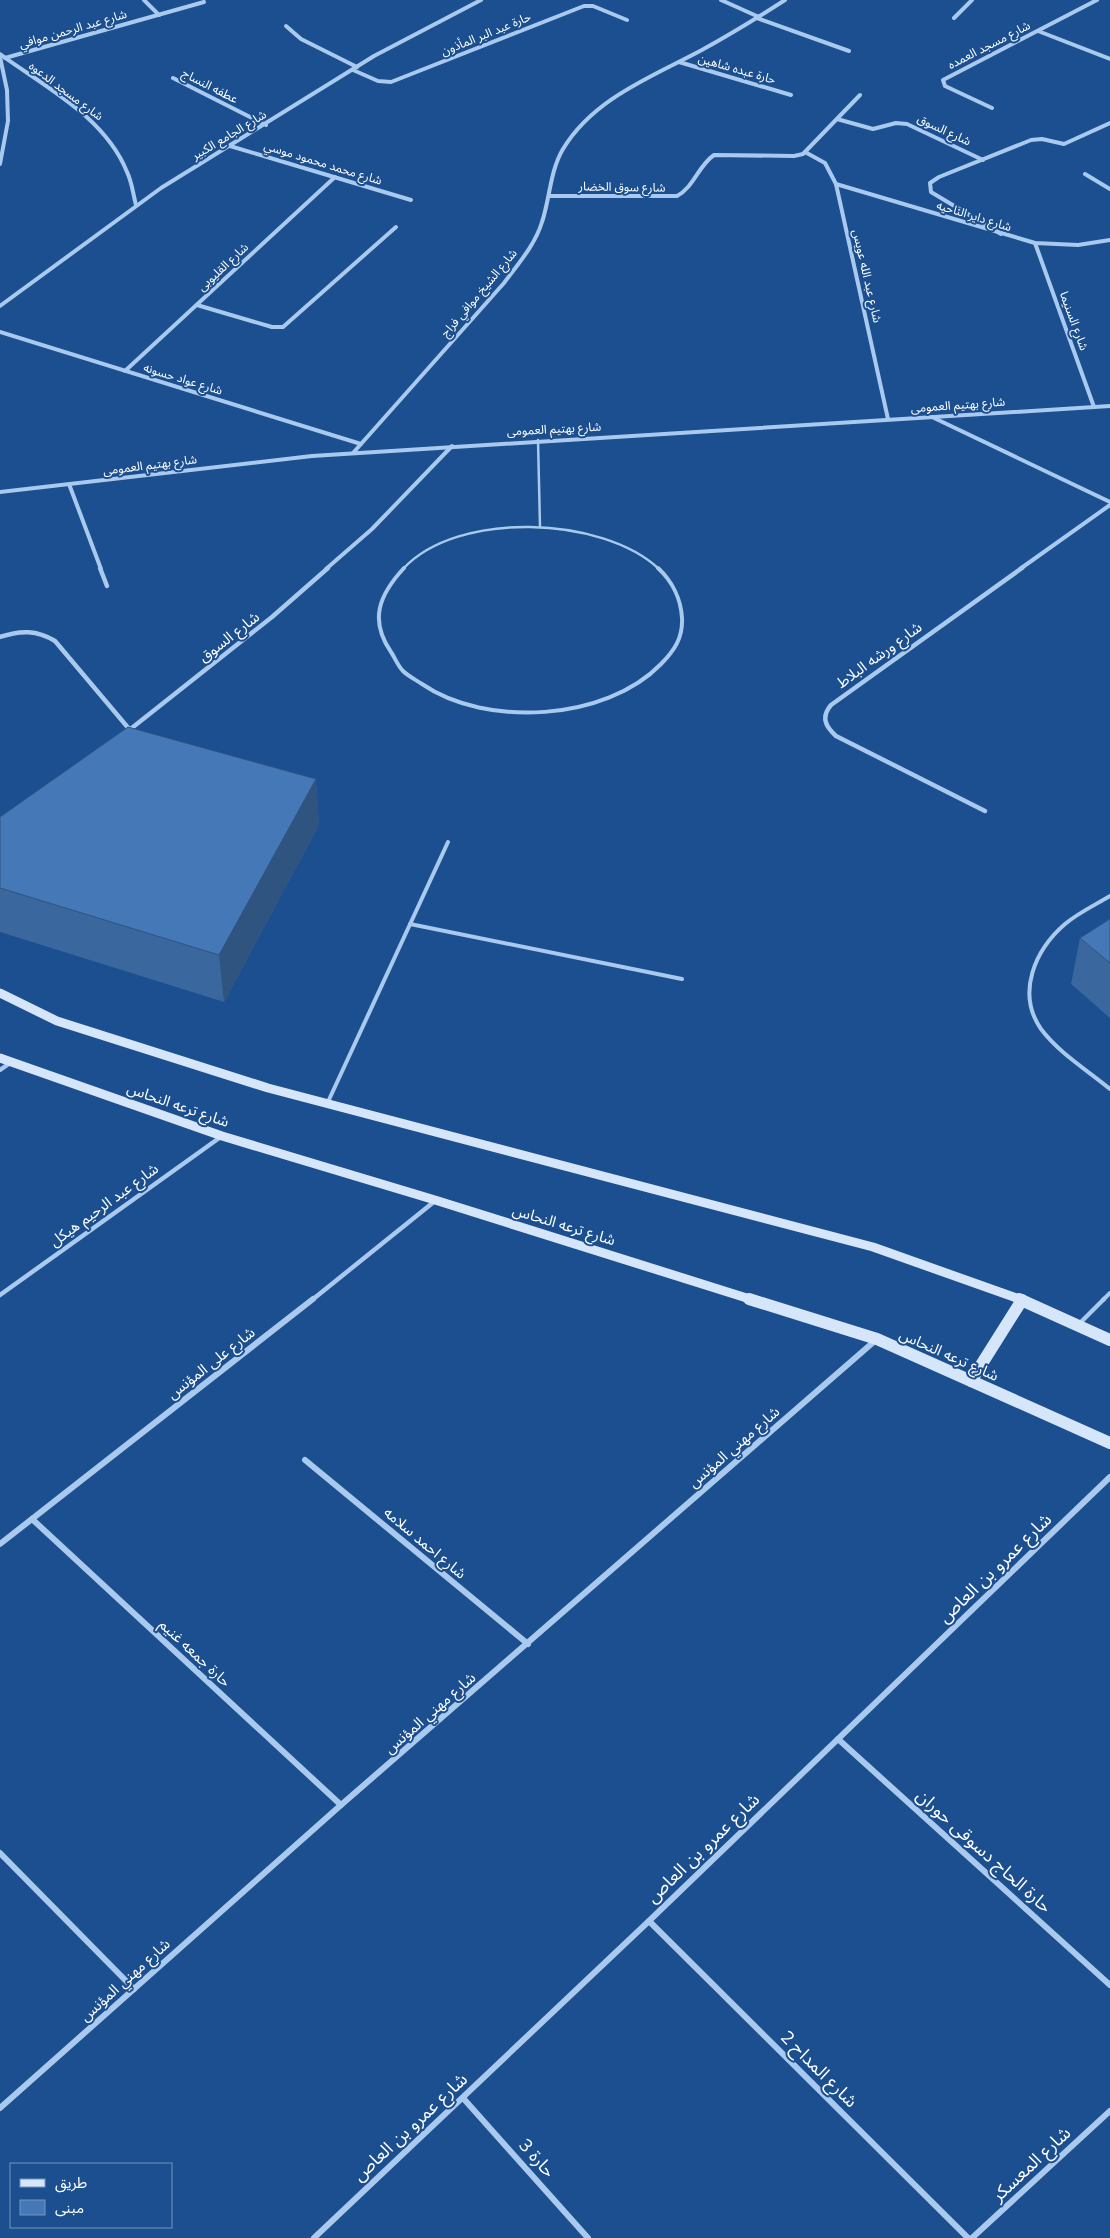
<svg xmlns="http://www.w3.org/2000/svg" width="1110" height="2238" font-family="Mulish,'Noto Sans Arabic',sans-serif">
  <rect width="100%" height="100%" fill="#1b4f8f"/>
  <g fill="none" stroke-linecap="round" stroke-linejoin="round">
    <g stroke="#a9c9ee" stroke-width="2.5">
      <path d="M538,440l2,86"/>
      <path d="M403,569c54,-59 200,-53 256,0"/>
    </g>
    <g stroke="#a9c9ee" stroke-width="4">
      <path d="M404,568c-25,27 -35,52 -13,84 4,6 7,14 12,19 5,5 13,9 19,13 64,44 184,37 239,-20 13,-13 22,-26 21,-46 -1,-19 -10,-37 -24,-50"/>
      <path d="M1110,896c-15,9 -32,17 -45,28 -30,26 -49,69 -24,105 18,24 46,41 69,60"/>
      <path d="M410,924l272,55"/>
      <path d="M327,1104l121,-262"/>
      <path d="M1103,1300l7,-7"/>
    </g>
    <path stroke="#a9c9ee" stroke-width="4.5" d="M1079,1324l25,-25"/>
    <g stroke="#a9c9ee" stroke-width="4">
      <path d="M144,0l15,15"/>
      <path d="M721,0l38,17"/>
      <path d="M757,18l92,33"/>
      <path d="M954,18l18,-18"/>
      <path d="M286,26l15,13 56,28"/>
      <path d="M1038,31l72,28"/>
      <path d="M0,54c45,33 105,63 127,118 5,10 6,22 9,33"/>
      <path d="M0,57l7,33 1,31 -8,43"/>
      <path d="M5,58l199,-56"/>
      <path d="M679,62l112,33"/>
      <path d="M353,70l25,11 13,1 193,-76h9l34,14"/>
      <path d="M173,78l93,47"/>
      <path d="M992,108l-47,-22 -2,-6 154,-80"/>
      <path d="M837,119l36,10 23,-6 11,1 76,36"/>
      <path d="M230,146l181,54"/>
      <path d="M805,152l20,11 11,21 52,235"/>
      <path d="M1085,174l25,15"/>
      <path d="M836,184l199,59 43,2 32,-5"/>
      <path d="M549,196h128c17,-9 21,-30 37,-41l80,1 9,-2 57,-59"/>
      <path d="M1001,234l-70,-42 -1,-9 9,-6 92,-37 11,-1 22,5 46,-21"/>
      <path d="M1035,243l59,164"/>
      <path d="M197,305l75,22h11l113,-100"/>
      <path d="M0,306l161,-118 213,-132 107,-56"/>
      <path d="M0,332l361,112"/>
      <path d="M125,371l210,-194"/>
      <path d="M932,417l178,85"/>
      <path d="M353,453l151,-170c14,-19 31,-38 38,-61 8,-24 8,-51 21,-73 30,-50 88,-72 137,-98 29,-16 57,-33 85,-51"/>
      <path d="M69,484l32,85"/>
      <path d="M0,492l312,-36 798,-50"/>
      <path d="M326,569l46,-40 80,-83"/>
      <path d="M1020,569l90,-64"/>
    </g>
    <g stroke="#a9c9ee" stroke-width="4.5">
      <path d="M100,568l7,18"/>
      <path d="M0,637c20,-7 37,-7 55,4l75,89"/>
      <path d="M128,731l144,-114 56,-49"/>
      <path d="M985,811l-149,-75c-11,-10 -15,-19 -5,-31l191,-137"/>
      <path d="M0,1070l10,-7"/>
      <path d="M0,1295l222,-159"/>
      <path d="M312,1300l123,-99"/>
    </g>
    <g stroke="#a9c9ee" stroke-width="6">
      <path d="M305,1460l223,184"/>
      <path d="M32,1519l309,286"/>
      <path d="M0,1544l313,-245"/>
      <path d="M838,1739l272,246"/>
      <path d="M0,1853l134,136"/>
      <path d="M649,1921l319,317"/>
      <path d="M463,2098l125,140"/>
      <path d="M0,2108l341,-303 536,-466"/>
      <path d="M314,2238l335,-317 461,-444"/>
      <path d="M972,2238l138,-127"/>
    </g>
    <g stroke="#d6e6fa" stroke-width="9">
      <path d="M0,993l57,28 211,67 605,159 149,53"/>
      <path d="M0,1058l222,78 213,64 318,100"/>
    </g>
    <g stroke="#d6e6fa" stroke-width="12">
      <path d="M749,1299l128,40 233,104"/>
      <path d="M1019,1299l91,41"/>
      <path d="M971,1381l51,-81"/>
    </g>
  </g>
  <g fill="#3a679d">
    <path d="M316,779l3,46 -95,177 -224,-70v-115z"/>
    <path d="M1110,919v99l-39,-34 9,-46z"/>
  </g>
  <path fill="#305480" d="M316,779l3,46 -95,177 -5,-47z"/>
  <g fill="#4478b7" stroke="#305480">
    <path d="M128,727l188,52 -97,176 -219,-67v-71z"/>
    <path d="M1110,919v44l-30,-25z"/>
  </g>
  <g text-anchor="middle" stroke-width="4" stroke-linejoin="round" paint-order="stroke">
    <g font-size="12" fill="#fff" stroke="#1b4f8f">
      <text transform="translate(73 29) rotate(-16)" y="4">شارع عبد الرحمن موافي</text>
      <text transform="translate(486 34) rotate(-22)" y="4">حارة عبد البر المأذون</text>
      <text transform="translate(989 45) rotate(-27)" y="4">شارع مسجد العمده</text>
      <text transform="translate(737 69) rotate(16)" y="4">حارة عبده شاهين</text>
      <text transform="translate(210 86) rotate(27)" y="4">عطفه النساج</text>
      <text transform="translate(66 91) rotate(37)" y="4">شارع مسجد الدعوه</text>
      <text transform="translate(944 130) rotate(25)" y="4">شارع السوق</text>
      <text transform="translate(229 135) rotate(-31)" y="4">شارع الجامع الكبير</text>
      <text transform="translate(323 163) rotate(17)" y="4">شارع محمد محمود موسي</text>
      <text transform="translate(622 187) rotate(1)" y="4">شارع سوق الخضار</text>
      <text transform="translate(974 216) rotate(17)" y="4">شارع داير الناحيه</text>
      <text transform="translate(223 267) rotate(-43)" y="4">شارع القليوبى</text>
      <text transform="translate(867 276) rotate(77)" y="4">شارع عبد الله عويس</text>
      <text transform="translate(479 293) rotate(-50)" y="4">شارع الشيخ موافي فراج</text>
      <text transform="translate(1074 321) rotate(70)" y="4">شارع السنيما</text>
      <text transform="translate(183 379) rotate(17)" y="4">شارع عواد حسونه</text>
      <text transform="translate(958 405) rotate(-4)" y="4">شارع بهتيم العمومى</text>
      <text transform="translate(554 429) rotate(-3)" y="4">شارع بهتيم العمومى</text>
      <text transform="translate(150 465) rotate(-7)" y="4">شارع بهتيم العمومى</text>
    </g>
    <g font-size="15" fill="#fff" stroke="#1b4f8f">
      <text transform="translate(229 637) rotate(-38)" y="5">شارع السوق</text>
      <text transform="translate(879 655) rotate(-36)" y="5">شارع ورشه البلاط</text>
      <text transform="translate(178 1105) rotate(19)" y="5">شارع ترعه النحاس</text>
      <text transform="translate(104 1205) rotate(-36)" y="5">شارع عبد الرحيم هيكل</text>
      <text transform="translate(564 1225) rotate(17)" y="5">شارع ترعه النحاس</text>
      <text transform="translate(949 1355) rotate(24)" y="5">شارع ترعه النحاس</text>
      <text transform="translate(211 1363) rotate(-38)" y="5">شارع على المؤنس</text>
      <text transform="translate(734 1447) rotate(-41)" y="5">شارع مهني المؤنس</text>
      <text transform="translate(425 1543) rotate(40)" y="5">شارع احمد سلامه</text>
      <text transform="translate(195 1653) rotate(43)" y="5">حارة جمعه غنيم</text>
      <text transform="translate(430 1713) rotate(-41)" y="5">شارع مهني المؤنس</text>
      <text transform="translate(125 1980) rotate(-42)" y="5">شارع مهني المؤنس</text>
    </g>
    <g font-size="18" fill="#fff" stroke="#1b4f8f">
      <text transform="translate(995 1568) rotate(-44)" y="6">شارع عمرو بن العاص</text>
      <text transform="translate(703 1848) rotate(-44)" y="6">شارع عمرو بن العاص</text>
      <text transform="translate(984 1851) rotate(42)" y="6">حارة الحاج دسوقى حوران</text>
      <text transform="translate(819 2069) rotate(45)" y="6">شارع المداح 2</text>
      <text transform="translate(410 2127) rotate(-43)" y="6">شارع عمرو بن العاص</text>
      <text transform="translate(537 2158) rotate(48)" y="6">حارة 3</text>
      <text transform="translate(1031 2164) rotate(-43)" y="6">شارع المعسكر</text>
    </g>
  </g>
  <rect x="10" y="2163" width="162" height="65" fill="#1b4f8f" stroke="#7695bc"/>
  <rect x="20" y="2179" width="25" height="8" fill="#d6e6fa" stroke="#7695bc"/>
  <text x="55" y="2188" font-size="15" fill="#ffffff">طريق</text>
  <rect x="20" y="2200" width="25" height="15" fill="#4478b7" stroke="#7695bc"/>
  <text x="55" y="2213" font-size="15" fill="#ffffff">مبنى</text>
</svg>
